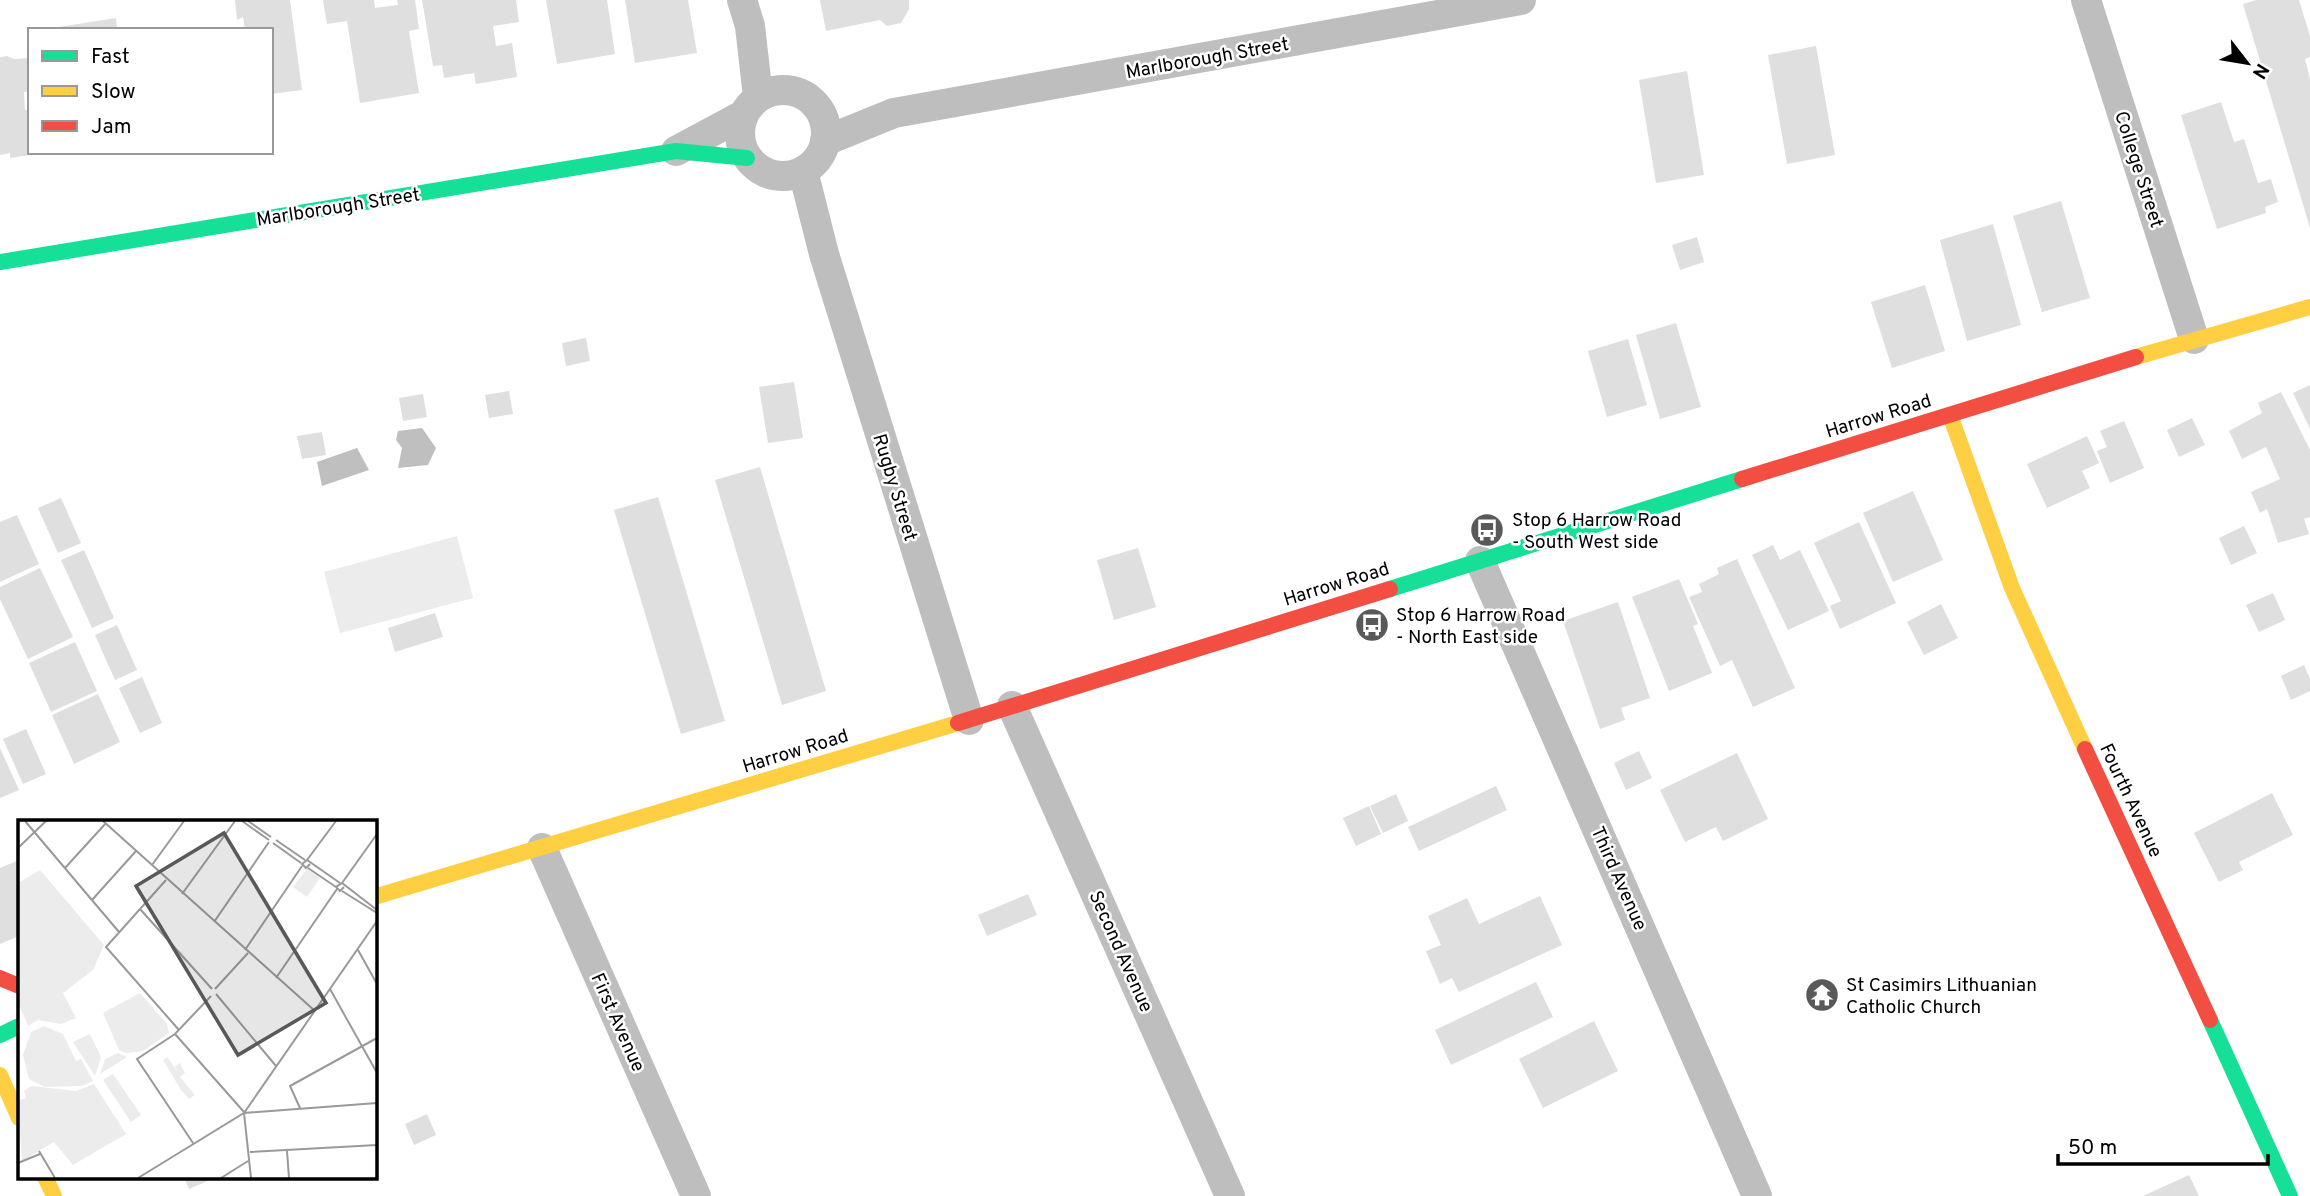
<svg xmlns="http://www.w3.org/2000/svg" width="2310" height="1196" font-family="Overpass,sans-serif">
  <rect width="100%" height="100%" fill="#fff"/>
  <path fill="#ececec" d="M457,536l16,62 -133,35 -16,-61z"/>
  <g fill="#bfbfbf">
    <path d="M422,428l14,20 -8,17 -30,3 4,-20 -6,-8 2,-9z"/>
    <path d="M357,448l12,22 -47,16 -5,-24z"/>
  </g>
  <g fill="#dfdfdf">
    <path d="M235,0h55l12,90 -31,4v-64h-26l-2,-13 -6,3z"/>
    <path d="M323,0h51l1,8 23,-3 -1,-5h18l4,29 -10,2 10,62 -59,10 -13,-82 -20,3z"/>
    <path d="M422,0h94l3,22 -26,4 3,20 16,-3 5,34 -41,7 -2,-11 -30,5 -2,-13 -9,1z"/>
    <path d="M546,0h61l8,54 -58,10z"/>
    <path d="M625,0h63l9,53 -62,10z"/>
    <path d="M820,0h89v9l-8,14 -14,3 -7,-6 -54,11z"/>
    <path d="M2256,0h43l11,36v21l-5,2 5,20v149l-67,-224z"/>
    <path d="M116,18l1,12h-65v-2z"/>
    <path d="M1816,46l19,109 -48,9 -19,-109z"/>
    <path d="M7,56l7,3 16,-1v33l-6,1 1,18h5v42l6,2 -26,4v-5l-10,2v-98z"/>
    <path d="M1687,71l17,104 -48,8 -17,-103z"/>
    <path d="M2221,102l13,40 10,-3 14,44 13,-4 7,23 -13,5 1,6 -49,16 -36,-114z"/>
    <path d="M2061,201l29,97 -48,14 -29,-96z"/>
    <path d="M1993,224l28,101 -54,16 -27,-101z"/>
    <path d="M1697,237l7,25 -24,8 -8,-25z"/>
    <path d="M1925,285l20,66 -53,17 -21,-66z"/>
    <path d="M1676,323l25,84 -41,12 -24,-84z"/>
    <path d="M586,338l4,23 -24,5 -4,-23z"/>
    <path d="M1628,339l19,66 -40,12 -19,-66z"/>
    <path d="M794,382l9,56 -35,5 -9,-56z"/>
    <path d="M2310,385v44l-17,-36z"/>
    <path d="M509,391l4,23 -24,4 -4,-23z"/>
    <path d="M2281,392l29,58v67l-6,2 5,15 -31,9 -11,-34 -7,4 -9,-21 29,-13 -14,-32 -24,12 -13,-28 33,-18 -4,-10z"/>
    <path d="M423,394l4,23 -24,4 -4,-23z"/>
    <path d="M2192,418l13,27 -26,12 -12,-27z"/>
    <path d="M2124,421l20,47 -34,15 -13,-32 10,-4 -7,-16z"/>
    <path d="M322,432l4,23 -24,4 -5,-23z"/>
    <path d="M2087,436l12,27 -17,8 8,17 -43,20 -20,-44z"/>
    <path d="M760,467l66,224 -44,14 -67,-225z"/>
    <path d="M1913,491l30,69 -50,22 -30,-69z"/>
    <path d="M658,497l67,224 -44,13 -67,-224z"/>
    <path d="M61,498l20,45 -23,10 -20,-45z"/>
    <path d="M17,515l22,49 -39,18v-60z"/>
    <path d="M1859,522l37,81 -56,26 -10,-23 11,-5 -27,-58z"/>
    <path d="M2244,526l13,27 -26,12 -12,-27z"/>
    <path d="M1773,545l7,15 20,-10 29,61 -41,19 -36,-75z"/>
    <path d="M1138,548l18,59 -42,13 -17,-60z"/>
    <path d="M84,550l30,68 -22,10 -31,-68z"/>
    <path d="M1737,559l58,129 -42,19 -21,-47 -12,6 -31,-69 13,-5 -3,-8 20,-10 -2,-6z"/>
    <path d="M40,568l33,69 -45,22 -28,-60v-12z"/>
    <path d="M1679,579l19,45 -5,2 19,47 -43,18 -37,-94z"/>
    <path d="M2273,593l12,27 -26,12 -13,-27z"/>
    <path d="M1618,602l32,96 -29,10 4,12 -25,9 -37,-108z"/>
    <path d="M1941,604l17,34 -34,17 -17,-33z"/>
    <path d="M435,613l8,24 -48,15 -7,-24z"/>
    <path d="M117,625l20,45 -22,10 -20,-45z"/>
    <path d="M75,642l22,49 -46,21 -22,-49z"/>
    <path d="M2304,665l6,14v12l-19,9 -10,-24z"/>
    <path d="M142,677l20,46 -22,10 -21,-45z"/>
    <path d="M98,694l22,48 -46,22 -22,-49z"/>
    <path d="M26,729l20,45 -23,10 -20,-45z"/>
    <path d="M0,748l19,42 -19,8z"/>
    <path d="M1639,751l13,27 -26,12 -12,-27z"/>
    <path d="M1737,753l31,66 -45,22 -7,-14 -31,15 -25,-52z"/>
    <path d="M1496,786l11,24 -88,41 -11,-24z"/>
    <path d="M2272,793l21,42 -54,27 4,8 -24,12 -25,-49z"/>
    <path d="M1396,794l12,27 -25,12 -13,-27z"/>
    <path d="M1369,806l12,28 -25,12 -13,-28z"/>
    <path d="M19,860v76l-19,8v-76z"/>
    <path d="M1028,894l9,21 -50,21 -9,-21z"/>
    <path d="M1540,896l22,49 -103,47 -7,-14 -12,6 -14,-33 15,-6 -13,-29 39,-18 12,26z"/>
    <path d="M1536,982l17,35 -102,48 -16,-35z"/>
    <path d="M1594,1021l24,50 -75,37 -24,-49z"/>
    <path d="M427,1114l9,21 -22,10 -9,-21z"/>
    <path d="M2189,1175l10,21h-56z"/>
    <path d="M184,1177h33l-28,12z"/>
  </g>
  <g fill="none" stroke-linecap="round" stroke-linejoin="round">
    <g stroke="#bebebe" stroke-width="30">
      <path d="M742,0l8,26 8,71"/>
      <path d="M2086,0l108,339"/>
      <circle cx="783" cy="133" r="43"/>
      <path d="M825,141l69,-28 627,-113"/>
      <path d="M676,151l67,-36"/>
      <path d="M803,171l21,83 145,466"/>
      <path d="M1480,561l277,635"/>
      <path d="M1012,706l218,490"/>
      <path d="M542,848l154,348"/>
    </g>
    <g stroke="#16e098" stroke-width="16">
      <path d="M0,262l676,-111 71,7"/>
      <path d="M1390,589l352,-110"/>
      <path d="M2210,1020l80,176"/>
      <path d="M0,1035l19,-9"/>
    </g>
    <g stroke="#ffcf43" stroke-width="16">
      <path d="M2136,357l174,-50"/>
      <path d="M1950,415l62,173 73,161"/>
      <path d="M374,897l584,-174"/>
      <path d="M0,1075l19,43"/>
      <path d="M45,1177l9,19"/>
    </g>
    <g stroke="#f24e42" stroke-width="16">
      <path d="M1742,479l394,-122"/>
      <path d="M958,723l432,-134"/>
      <path d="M2085,749l125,271"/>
      <path d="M0,978l19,8"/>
    </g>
  </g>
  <defs>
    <g id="bus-disc" transform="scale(1.75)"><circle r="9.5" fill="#595959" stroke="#fff"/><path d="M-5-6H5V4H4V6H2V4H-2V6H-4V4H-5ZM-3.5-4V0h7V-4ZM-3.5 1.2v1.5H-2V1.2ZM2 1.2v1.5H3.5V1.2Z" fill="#fff"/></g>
    <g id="temple-disc" transform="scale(1.75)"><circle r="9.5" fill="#595959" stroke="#fff"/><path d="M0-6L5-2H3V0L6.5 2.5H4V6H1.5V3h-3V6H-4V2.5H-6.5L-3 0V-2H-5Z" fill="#fff"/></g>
  </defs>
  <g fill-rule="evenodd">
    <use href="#bus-disc" x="1487" y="530"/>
    <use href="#bus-disc" x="1372" y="625"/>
    <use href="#temple-disc" x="1822" y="995"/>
  </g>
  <g text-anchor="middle" stroke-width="5" stroke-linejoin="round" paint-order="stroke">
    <g font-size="19" fill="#000" stroke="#fff">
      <text transform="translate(1207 57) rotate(-10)" y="7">Marlborough Street</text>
      <text transform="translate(2140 169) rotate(72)" y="7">College Street</text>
      <text transform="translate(338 206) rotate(-9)" y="7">Marlborough Street</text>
      <text transform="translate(1878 415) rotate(-17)" y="7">Harrow Road</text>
      <text transform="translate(896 487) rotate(73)" y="7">Rugby Street</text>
      <text transform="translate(1336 583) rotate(-17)" y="7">Harrow Road</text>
      <text transform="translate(795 750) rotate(-17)" y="7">Harrow Road</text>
      <text transform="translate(2132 800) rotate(65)" y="7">Fourth Avenue</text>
      <text transform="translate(1620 878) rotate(66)" y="7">Third Avenue</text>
      <text transform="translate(1122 951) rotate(66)" y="7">Second Avenue</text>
      <text transform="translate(619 1022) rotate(66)" y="7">First Avenue</text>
    </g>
    <g font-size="19" fill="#000" stroke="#fff" text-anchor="start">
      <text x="1512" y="526">Stop 6 Harrow Road<tspan x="1512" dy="22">- South West side</tspan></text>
      <text x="1396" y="621">Stop 6 Harrow Road<tspan x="1396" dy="22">- North East side</tspan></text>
      <text x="1846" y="991">St Casimirs Lithuanian<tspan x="1846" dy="22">Catholic Church</tspan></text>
    </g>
  </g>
  <g transform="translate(18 820)">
    <rect width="359" height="359" fill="#fff"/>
    <path d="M289,49l13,9 -13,19 -14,-10zM22,50l64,75 -11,25 -30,23 13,25 -15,6 -23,-4 -10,6 -10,-24v-119zM122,173l27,31 2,9 -26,18 -17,2 -7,-3 -16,-37zM26,206l19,8 13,27 5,-2 12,22 -11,5 -37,1 -16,-8 -6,-24 8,-23zM72,214l11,23 -6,19 -22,-34zM100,233l9,4 -27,17 5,-15zM149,237l11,15 -3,-6 5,-3 5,10 -5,4 15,18 -6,4 -8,-9 -18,-30zM95,254l28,41 -10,7 -28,-42zM76,264l32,50 -53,31 -19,-23 -32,19 -4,-60 8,-3 -2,-7 8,-5 44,5z" fill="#ececec"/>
    <path fill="none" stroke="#999" stroke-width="2" d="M7,1l94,111M85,1l212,190M224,1l27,19M230,1l23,16M258,20l29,20M255,23l28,20M0,28l28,-27M289,40l29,-39M292,44l-4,4 -4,-4 5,-4 33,23M134,45l32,-44M47,48l41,-45M290,48l28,19M148,60l-60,67 73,83M324,63l35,-49M326,67l-4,4 -4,-4 6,-4 35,27M324,71l35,22M164,74l53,-73M74,80l44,-49M122,89l72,80M196,102l55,-80M227,130l57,-84M340,130l19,34M258,158l61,-89M197,169l33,-36M312,169l47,84M198,174l60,72M157,214l69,78M282,288l-10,-22 87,-48M226,293l133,-192M226,293l7,65M175,323l-56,-84 38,-25 36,-38M21,331l16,27M269,331l2,27M232,332l127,-7M0,343l22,-9M120,358l106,-65 133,-10M203,358l27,-17"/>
    <path fill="#595959" fill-opacity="0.15" stroke="#595959" stroke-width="3.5" d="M206,13l102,170 -88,52 -102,-169z"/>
    <rect width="359" height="359" fill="none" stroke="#000" stroke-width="3.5"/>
  </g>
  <rect x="28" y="28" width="245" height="126" fill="#ffffff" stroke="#999999" stroke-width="2"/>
  <rect x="42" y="51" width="35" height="10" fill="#16e098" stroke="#999999" stroke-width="2"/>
  <text x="91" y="63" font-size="21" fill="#000000">Fast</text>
  <rect x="42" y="86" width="35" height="10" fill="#ffcf43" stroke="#999999" stroke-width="2"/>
  <text x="91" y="98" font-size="21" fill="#000000">Slow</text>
  <rect x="42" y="121" width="35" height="10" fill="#f24e42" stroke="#999999" stroke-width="2"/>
  <text x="91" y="133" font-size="21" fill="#000000">Jam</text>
  <g transform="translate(2247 63) rotate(121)" stroke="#ffffff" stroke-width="5" paint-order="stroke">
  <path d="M0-5L12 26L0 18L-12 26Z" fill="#000000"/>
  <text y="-10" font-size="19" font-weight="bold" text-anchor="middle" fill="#000000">N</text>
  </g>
  <path d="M2058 1154v10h210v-10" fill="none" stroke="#000000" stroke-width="3.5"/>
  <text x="2068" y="1154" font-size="21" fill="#000000" stroke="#ffffff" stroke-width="5" paint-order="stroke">50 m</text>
</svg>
